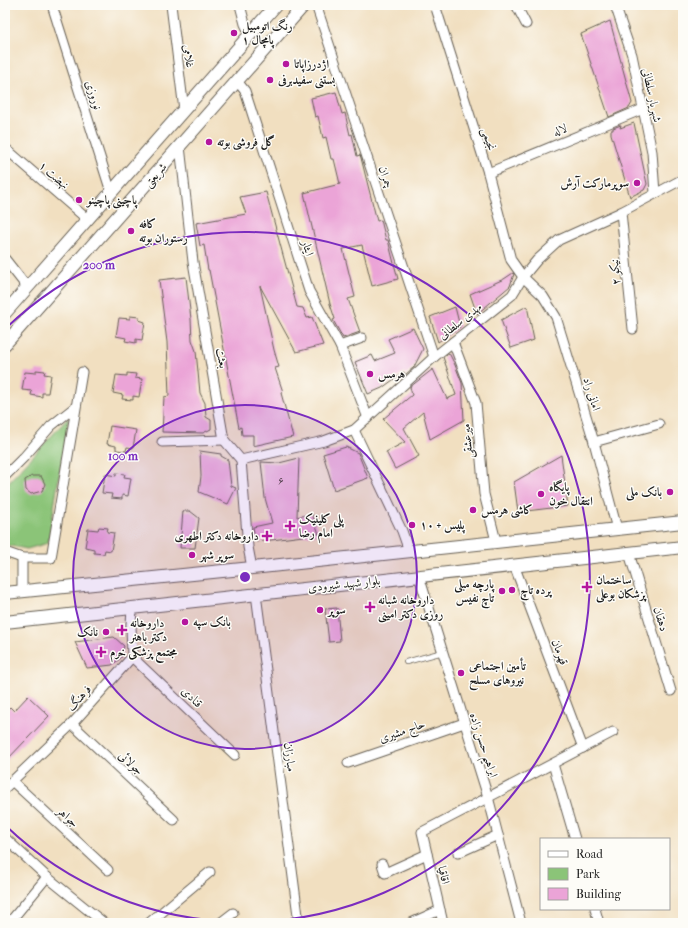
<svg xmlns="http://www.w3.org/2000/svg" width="688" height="928" font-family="'IM FELL French Canon',Amiri,serif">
  <rect width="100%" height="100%" fill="#fdfcf7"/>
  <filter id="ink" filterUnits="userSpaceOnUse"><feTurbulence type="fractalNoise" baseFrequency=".025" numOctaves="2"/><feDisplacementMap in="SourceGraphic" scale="8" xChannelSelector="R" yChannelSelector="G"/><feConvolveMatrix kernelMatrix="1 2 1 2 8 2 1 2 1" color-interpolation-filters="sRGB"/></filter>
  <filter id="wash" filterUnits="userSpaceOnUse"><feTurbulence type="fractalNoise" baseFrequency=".012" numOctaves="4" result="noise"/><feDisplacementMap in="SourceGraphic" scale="16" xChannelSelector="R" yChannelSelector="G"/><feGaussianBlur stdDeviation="0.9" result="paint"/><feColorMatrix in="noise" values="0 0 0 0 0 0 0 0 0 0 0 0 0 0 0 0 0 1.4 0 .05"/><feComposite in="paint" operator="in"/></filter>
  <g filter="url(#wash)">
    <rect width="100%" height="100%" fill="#f1dfc0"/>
    <path fill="#8bc478" stroke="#54704a" d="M69,417l-21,126 -21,6 -21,-4 -1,-59z"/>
    <g id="blocks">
      <g fill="#eba4d7">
        <path d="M610,21l22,82 -3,5 -20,9 -28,-83z"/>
        <path d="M336,92l6,22 3,-1 5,22 2,-1 5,22 3,-1 1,3 16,63 4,-1 5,20h2l10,39 -26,7 -10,-41 -19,4 12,48 -7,2 12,33 -17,6 -10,-18 2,-1 -5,-15 -26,-111 36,-9 -6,-25h-3l-5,-22 -3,1 -5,-22 -3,1 -4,-19z"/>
        <path d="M634,123l13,61 -3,6 -14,7 -19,-63v-4h2v-2l8,-3 -1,3z"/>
        <path d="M266,192l31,115 6,1 4,10 5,-1 11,28 -27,7 -36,-66 14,64 5,17 -4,1 8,24 -2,1 12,44 -40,9v-11h-11l-1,-8 -2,1 -30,-158h-1l-4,-25 -4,1 -4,-23 50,-9 -6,-17z"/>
        <path d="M513,273l1,1 -4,12 -33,28 -7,-20 34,-15z"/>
        <path d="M186,277l5,42 1,21 4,11 4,42 5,10 1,14 5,3v9l-8,4 -41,-1 2,-35 5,-1 -2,-54 -8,-62z"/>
        <path d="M527,306l7,34 -23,8 -10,-28z"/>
        <path d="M455,307l5,20 -22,15 -8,-25z"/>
        <path d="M130,316l9,1v3l6,2 -3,18 -6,-1v4l-11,-2 1,-3 -10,-2 3,-18 11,1z"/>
        <path d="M413,328l10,21 -9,18 -9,8 -1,-3 -22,16 -14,6 -13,-32 17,-7 3,6 20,-8 -7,-14z"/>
        <path d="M449,353l6,12 7,18 2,37 -34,19 -7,-27 -19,16 15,28 -24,13 -9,-17 19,-10 -22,-23 29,-24 -2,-8 23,-18 14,30 9,-4 -13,-38z"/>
        <path d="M36,370l9,1 -1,3 7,1 -3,18h-6v4l-11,-2 1,-4 -10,-1 3,-18 11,1z"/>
        <path d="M127,373l9,1 -1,4 7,1 -3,18 -6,-1v4l-11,-1 1,-4 -10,-2 3,-18 11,1z"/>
        <path d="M110,426l26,4 -3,18 -6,-1 -1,4 -10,-1v-4l-9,-2z"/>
        <path d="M346,447l12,6 10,25 -34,12 -11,-36z"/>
        <path d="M200,451l21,3v2l7,4 3,26 5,2 -8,16 -29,-12 2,-16z"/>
        <path d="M561,455l7,51 -50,6 -4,-30z"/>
        <path d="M299,458l-2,59 15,-3 7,20 -63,8 -3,-15 19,-4 -7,-25 -4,-36 18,1z"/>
        <path d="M116,473l9,1 -1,3 7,1 -3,18 -6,-1v4l-11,-1 1,-4 -10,-1 3,-19 11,2z"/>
        <path d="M32,476h9l4,8 -3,7 -11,3 -5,-4 -1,-10z"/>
        <path d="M183,511h7l9,7 -4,30h-15z"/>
        <path d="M99,527l9,1 -1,4 7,1 -3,18 -6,-1 -1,4 -10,-1v-4l-9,-2 3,-18 10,1z"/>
        <path d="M337,608l3,33 -11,1 -4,-33z"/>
        <path d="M114,637l10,9 -3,12 -9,7 -25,3 -12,-26z"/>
        <path d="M28,696l21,20 -44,46v-50l5,-5 4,4z"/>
      </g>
    </g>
  </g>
  <g filter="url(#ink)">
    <use href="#blocks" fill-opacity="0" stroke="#676055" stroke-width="1"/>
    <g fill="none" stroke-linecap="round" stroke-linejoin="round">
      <g stroke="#676055" stroke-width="6">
        <path id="service" d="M406,662l37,-10"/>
      </g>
      <g stroke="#676055" stroke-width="11">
        <g id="minor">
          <path d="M52,5l59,187"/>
          <path d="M171,5l13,105"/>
          <path d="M240,5l5,19 5,10"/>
          <path d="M316,5l118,352"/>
          <path d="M435,5l53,168 23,87 12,17 20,19 13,21 38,125 23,87"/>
          <path d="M516,5l10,19"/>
          <path d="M615,5l17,50 20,97 3,41"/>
          <path d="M237,81l8,10 64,200 31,55 28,72"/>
          <path d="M180,146l13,116 31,178 17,20 7,87 4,21"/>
          <path d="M5,148l82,71"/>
          <path d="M488,173l155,-64"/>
          <path d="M621,212l12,117"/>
          <path d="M5,259l22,28"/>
          <path d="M453,342l23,61 8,91 12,47"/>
          <path d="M340,346l22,-8"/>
          <path d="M354,430l48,101 7,20"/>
          <path d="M162,442l62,-2"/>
          <path d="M594,442l65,-18"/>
          <path d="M241,460l83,-19 30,-11 80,-73 78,-62 11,-18 14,-17 22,-20 62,-28 62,-33"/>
          <path d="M5,476l19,-19 27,-31 24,-19"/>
          <path d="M5,552l17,6h29l31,-186"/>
          <path d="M629,553l42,138"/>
          <path d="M514,565l69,183"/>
          <path d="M419,576l69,221 33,126"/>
          <path d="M22,591v-33"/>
          <path d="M256,594l43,329"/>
          <path d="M132,657l103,98"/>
          <path d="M72,724l102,96"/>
          <path d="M348,763l116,-40"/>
          <path d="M553,764l22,75"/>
          <path d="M12,781l96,89"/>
          <path d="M5,788l67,-64 60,-67 -1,-32 1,-17"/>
          <path d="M5,838l42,39 57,46"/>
          <path d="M458,853l40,-18"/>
          <path d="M382,864l3,9 42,-19"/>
          <path d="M595,909l4,14"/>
          <path d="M9,923l38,-46"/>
          <path d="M149,923l61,-51"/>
          <path d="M220,923l13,-10"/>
          <path d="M411,923l29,-13"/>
          <path d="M443,923l-21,-91 191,-100"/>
        </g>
      </g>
      <g stroke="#676055" stroke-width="14">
        <g id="secondary">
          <path d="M5,313l271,-308"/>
          <path d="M5,344l299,-339"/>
          <path d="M5,593l247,-25 431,-46"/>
          <path d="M5,622l678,-75"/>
        </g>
      </g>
      <use href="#service" stroke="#fff" stroke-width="4.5"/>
      <use href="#minor" stroke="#fff" stroke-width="9"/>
      <use href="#secondary" stroke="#fff" stroke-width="12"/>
    </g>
  </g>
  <circle cx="245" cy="577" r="172" fill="#7b2cbf" fill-opacity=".12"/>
  <g fill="none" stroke="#7b2cbf" stroke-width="2">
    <circle cx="245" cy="577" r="172"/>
    <path d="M5 329A345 345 0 1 1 5 825"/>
  </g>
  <g fill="#b5179e" stroke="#fdfcf7" stroke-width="1.5">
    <circle cx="234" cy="33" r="4"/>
    <circle cx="286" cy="64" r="4"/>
    <circle cx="270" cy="80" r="4"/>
    <circle cx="209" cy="142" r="4"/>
    <circle cx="637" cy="183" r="4"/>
    <circle cx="79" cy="200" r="4"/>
    <circle cx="131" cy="231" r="4"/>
    <circle cx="370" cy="374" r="4"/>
    <circle cx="670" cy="492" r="4"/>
    <circle cx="541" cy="494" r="4"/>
    <circle cx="473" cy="510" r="4"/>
    <circle cx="412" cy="525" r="4"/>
    <path d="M288 520h4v4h4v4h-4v4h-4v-4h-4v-4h4z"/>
    <path d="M265 530h4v4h4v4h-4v4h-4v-4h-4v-4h4z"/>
    <circle cx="192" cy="555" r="4"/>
    <path d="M585 581h4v4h4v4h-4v4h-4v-4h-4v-4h4z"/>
    <circle cx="512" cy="590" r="4"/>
    <circle cx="502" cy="591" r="4"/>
    <path d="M368 601h4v4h4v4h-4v4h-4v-4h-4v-4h4z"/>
    <circle cx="320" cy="610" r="4"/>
    <circle cx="185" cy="622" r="4"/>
    <path d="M120 624h4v4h4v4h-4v4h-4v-4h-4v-4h4z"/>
    <circle cx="106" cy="632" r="4"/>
    <path d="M99 646h4v4h4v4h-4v4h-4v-4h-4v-4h4z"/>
    <circle cx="461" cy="673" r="4"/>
  </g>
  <g text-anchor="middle" stroke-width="3" stroke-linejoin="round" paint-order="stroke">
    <g font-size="10" fill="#503e4b">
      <text x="281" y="484">۶</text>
    </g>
    <g font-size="12" font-weight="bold" fill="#1c1c1c" stroke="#fdfcf7" text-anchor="start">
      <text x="242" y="30">رنگ اتومبیل<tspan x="242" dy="14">پامچال ۱</tspan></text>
      <text x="294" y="68">اژدرزاپاتا</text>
      <text x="278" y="84">بستنی سفیدبرفی</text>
      <text x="217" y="146">گل فروشی بوته</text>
      <text x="629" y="187" text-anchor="end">سوپرمارکت آرش</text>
      <text x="87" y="204">پاچینی پاچینو</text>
      <text x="139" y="228">کافه<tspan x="139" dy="14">رستوران بوته</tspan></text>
      <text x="378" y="378">هرمس</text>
      <text x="549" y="491">پایگاه<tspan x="549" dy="14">انتقال خون</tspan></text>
      <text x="662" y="496" text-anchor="end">بانک ملی</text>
      <text x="481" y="514">کاشی هرمس</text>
      <text x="299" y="523">پلی کلینیک<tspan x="299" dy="14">امام رضا</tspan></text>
      <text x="420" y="529">پلیس + ۱۰</text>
      <text x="259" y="540" text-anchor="end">داروخانه دکتر اطهری</text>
      <text x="200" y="559">سوپر شهر</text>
      <text x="596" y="584">ساختمان<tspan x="596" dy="14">پزشکان بوعلی</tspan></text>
      <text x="494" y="588" text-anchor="end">پارچه مبلی<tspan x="494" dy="14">تاچ نفیس</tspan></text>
      <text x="520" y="594">پرده تاچ</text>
      <text x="378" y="604">داروخانه شبانه<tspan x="378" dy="14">روزی دکتر امینی</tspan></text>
      <text x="328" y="614">سوپر</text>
      <text x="193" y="626">بانک سپه</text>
      <text x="130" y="627">داروخانه<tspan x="130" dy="14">دکتر باهنر</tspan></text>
      <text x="98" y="636" text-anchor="end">نانک</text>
      <text x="110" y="656">مجتمع پزشکی خرم</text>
      <text x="469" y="670">تأمین اجتماعی<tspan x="469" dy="14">نیروهای مسلح</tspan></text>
    </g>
    <g font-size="12" fill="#1c1c1c" stroke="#fdfcf7">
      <text transform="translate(189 56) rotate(82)" y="4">غلامی</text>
      <text transform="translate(94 95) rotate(72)" y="4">نوروزی</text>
      <text transform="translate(652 95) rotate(78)" y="4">شهریار سلطانی</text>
      <text transform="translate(560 130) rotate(-23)" y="4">لاله</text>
      <text transform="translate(489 139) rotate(73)" y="4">نجیمی</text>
      <text transform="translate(54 175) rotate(41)" y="4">نهضت ۱</text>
      <text transform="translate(155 175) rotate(-49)" y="4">شریعتی</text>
      <text transform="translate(386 177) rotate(72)" y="4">چمران</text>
      <text transform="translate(308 248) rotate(72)" y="4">ایثار</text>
      <text transform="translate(615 272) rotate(-95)" y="4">نیکو ۲</text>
      <text transform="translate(460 321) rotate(-38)" y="4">مهدی سلطانی</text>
      <text transform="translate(222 358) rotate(80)" y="4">بعثت</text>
      <text transform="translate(592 394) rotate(73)" y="4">امانی راد</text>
      <text transform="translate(467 441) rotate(-95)" y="4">میرعشقی</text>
      <text transform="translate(344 584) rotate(-6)" y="4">بلوار شهید شیرودی</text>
      <text transform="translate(661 619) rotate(73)" y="4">دهقان</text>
      <text transform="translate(560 652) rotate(69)" y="4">قهرمان</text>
      <text transform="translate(192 697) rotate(44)" y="4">قنادی</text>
      <text transform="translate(79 698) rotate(-48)" y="4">فرهنگ</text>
      <text transform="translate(402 731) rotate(-19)" y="4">حاج مشیری</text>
      <text transform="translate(484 745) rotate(72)" y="4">ابراهیم حسن زاده</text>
      <text transform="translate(290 757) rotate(83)" y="4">مبارزان</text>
      <text transform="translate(131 763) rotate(43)" y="4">جولائی</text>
      <text transform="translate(68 817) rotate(43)" y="4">جواهر</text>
      <text transform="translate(444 875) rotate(77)" y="4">اقاقیا</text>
    </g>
  </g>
  <circle cx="245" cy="577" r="6" fill="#7b2cbf" stroke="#fdfcf7" stroke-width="2"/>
  <g font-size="12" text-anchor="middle" font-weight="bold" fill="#7b2cbf" stroke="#fdfcf7" stroke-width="3" stroke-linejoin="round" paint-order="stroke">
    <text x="99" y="269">200 m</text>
    <text x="123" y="460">100 m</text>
  </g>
  <rect width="688" height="928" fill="none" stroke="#fdfcf7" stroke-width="20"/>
  <rect x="540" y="838" width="130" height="72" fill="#fdfcf7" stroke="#a3a29f"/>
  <rect x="548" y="851" width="20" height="6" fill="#ffffff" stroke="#a3a29f"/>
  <text x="576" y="858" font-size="12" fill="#1c1c1c">Road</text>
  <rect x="548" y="868" width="20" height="12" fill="#8bc478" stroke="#a3a29f"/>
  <text x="576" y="878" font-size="12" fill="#1c1c1c">Park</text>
  <rect x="548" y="888" width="20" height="12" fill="#eba4d7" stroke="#a3a29f"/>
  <text x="576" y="898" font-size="12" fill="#1c1c1c">Building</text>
</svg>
